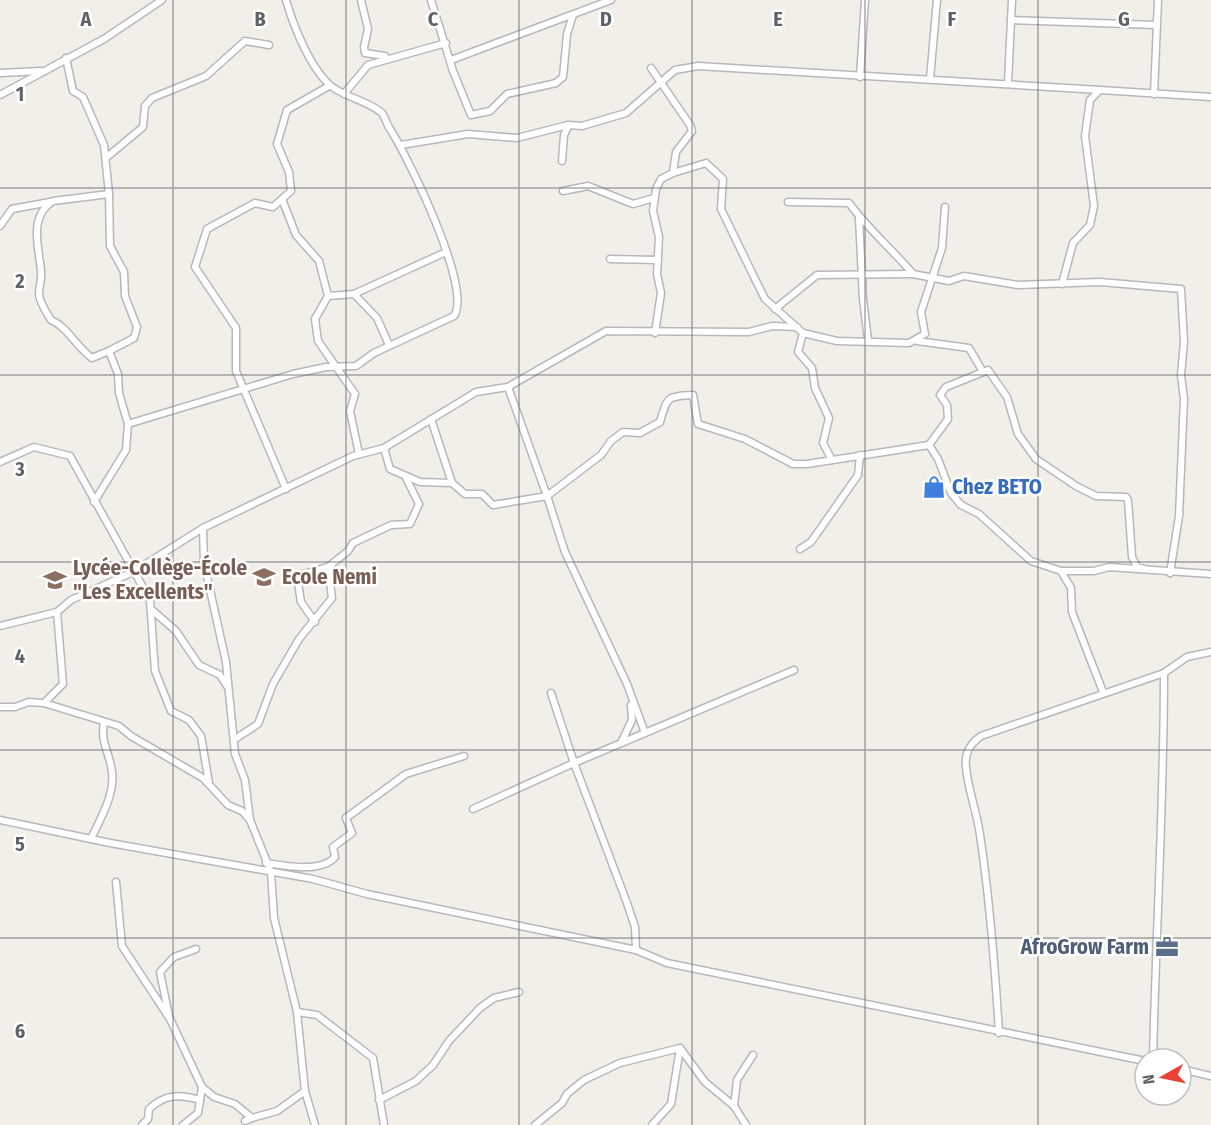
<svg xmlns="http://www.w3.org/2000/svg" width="1211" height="1125" font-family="'Fira Sans Condensed',sans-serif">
  <rect width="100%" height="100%" fill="#f1efe8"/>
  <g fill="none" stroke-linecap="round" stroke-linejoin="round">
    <g stroke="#b5b8bc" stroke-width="9">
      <g id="street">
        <path d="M361,0l7,29 -4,18 1,6 20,3"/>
        <path d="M431,0l22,71 18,44 19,-4 17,-17 49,-11 7,-6 4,-43 6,-19"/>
        <path d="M1011,20l145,5"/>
        <path d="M66,58l7,33 10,6 21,48 5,49 -56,7c-25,16 -14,46 -12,70 1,8 -2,16 -2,23 0,8 8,19 12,26 17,7 25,27 41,38l17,-7"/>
        <path d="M451,60l160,-60"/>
        <path d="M651,68l39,57 2,6 -16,21 -3,21"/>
        <path d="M0,73l41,-2"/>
        <path d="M860,77l5,-77"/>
        <path d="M930,79l7,-79"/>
        <path d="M1008,83l4,-83"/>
        <path d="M344,94l24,-29 78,-22"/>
        <path d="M1154,94l4,-94"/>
        <path d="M0,95l104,-56 58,-39"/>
        <path d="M401,145l67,-11 49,4 51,-13"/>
        <path d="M107,157l36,-30 2,-21 7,-8 54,-22 39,-35 24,4"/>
        <path d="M562,161l2,-26 5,-10 13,1 44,-13 49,-43 23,-4 402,24"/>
        <path d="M563,191l25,-5 45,18 21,-6"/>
        <path d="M282,199l14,36 23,26 9,35 -13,23 3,22 37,53 -5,17 9,43"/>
        <path d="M788,202l61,1c19,26 43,46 64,71l36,7 15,-5 54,9 82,-3 81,7 3,53 -3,33 3,24 -5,117 -9,57"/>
        <path d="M859,218l4,81 5,41"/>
        <path d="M0,226l12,-17 38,-7"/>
        <path d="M610,259l48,1"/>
        <path d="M1062,284l11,-41 17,-18 4,-19 -9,-70 5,-36 10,-10 111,7"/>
        <path d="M354,294l92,-42"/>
        <path d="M328,296l26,-2 23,24 12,27"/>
        <path d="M775,309l42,-34 96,-1"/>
        <path d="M655,333l6,-40 -4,-19 2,-37 -6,-26 3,-22 5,-10 12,-6 33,-10 17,16 -2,30 35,72 9,18 38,34 34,8 72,2 16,-9 -4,-22 21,-64 3,-41"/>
        <path d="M803,333l-5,19 14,16 3,20 14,30 -6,25 9,17"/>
        <path d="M917,341l52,7 14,24"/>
        <path d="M508,387l39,109 54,-41 10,-14 12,-9 17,1 20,-11c7,-25 7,-26 33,-27l5,29 47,15 48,25h14l122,-19 19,-26 -1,-14 -7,-10 6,-8 42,-17 19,27 11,37 18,25 40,27 20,10 30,1 2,3 4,57 5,10 7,2"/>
        <path d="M431,419l21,64 13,11h17l11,11 54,-9 18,56 62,132 18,49"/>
        <path d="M128,424l165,-50 33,-7 30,-1 18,-13 80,-37c19,-27 -46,-159 -64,-187 -3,-4 -5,-12 -8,-16 -11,-10 -32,-15 -45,-23 -24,-13 -44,-65 -51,-90"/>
        <path d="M929,445l9,14 13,34 10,12 18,9 52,47 30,10 10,17 1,24 31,80"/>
        <path d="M384,448l6,21 30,13 32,1"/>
        <path d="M0,462l34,-15 36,9 80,144 5,71 16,40 18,9 12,16 8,47"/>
        <path d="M286,489l-50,-118v-43l-41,-61 12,-38 48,-26 18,4 18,-16 -2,-19 -12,-28 10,-34 42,-24"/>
        <path d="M94,502l32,-52 2,-26 -9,-31 -1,-19 -9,-23 25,-13 3,-11 -12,-31 -1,-24 -14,-26 -1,-52"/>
        <path d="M203,528l1,35 22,99 9,92 10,26 5,40"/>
        <path d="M800,549l11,-7 47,-67 2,-20"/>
        <path d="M328,567l20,-16 5,-8 38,-18 19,-1 9,-20 -14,-28"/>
        <path d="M1061,571h33l15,-4 102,7"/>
        <path d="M152,610l24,21 23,34 21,10 7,11"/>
        <path d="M0,626l57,-14 14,-12 62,-28 70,-44 150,-72 31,-8 92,-56 32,-5 98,-56 143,1 23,-6 25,1"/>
        <path d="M44,703l19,-19 -6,-72"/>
        <path d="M0,707h15l14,-5 15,1 75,23 12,10 72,42 25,27 14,6 8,9 21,52 3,46 23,94 8,79 10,34"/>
        <path d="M235,739l23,-15 15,-40 26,-45 33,-41 -4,-31 -31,9 4,26 14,20"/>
        <path d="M621,743l11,-23 -1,-15"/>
        <path d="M473,809l101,-46 -23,-70"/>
        <path d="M0,820l110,23 203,36 54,15 269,56 31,13 478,98"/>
        <path d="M91,839c9,-20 24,-44 21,-67 -2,-19 -12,-29 -8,-50"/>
        <path d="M266,863c19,3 55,10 69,-6l-2,-10 19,-14 -6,-15 60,-44 58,-18"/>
        <path d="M116,882l6,64 48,73 32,68 12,10 21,7 17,14 -7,3"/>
        <path d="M636,950l-1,-23 -8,-24 -53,-140 220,-93"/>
        <path d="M297,1012l20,3 56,43 11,67"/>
        <path d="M169,1016l-9,-44 14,-15 22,-8"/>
        <path d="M999,1033c-4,-66 -9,-132 -19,-198 -3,-23 -12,-45 -14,-68 -2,-14 4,-23 15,-31l183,-63 23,-16 24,-5"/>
        <path d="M1153,1059c3,-129 11,-258 11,-386"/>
        <path d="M1181,1069l30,7"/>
        <path d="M379,1100l37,-19 17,-16 16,-24 31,-33 14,-10 25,-6"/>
        <path d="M734,1106l3,-26 16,-25"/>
        <path d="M252,1118l25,-7 28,-20"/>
        <path d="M142,1125l6,-6 1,-10c16,-15 30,-15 51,-9"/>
        <path d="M183,1125l15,-12 4,-26"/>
        <path d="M535,1125l27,-22 5,-9 17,-14 36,-17 60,-15"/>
        <path d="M652,1125l19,-21 9,-56 25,34 29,24 12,19"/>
      </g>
    </g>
    <use href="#street" stroke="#fff" stroke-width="6"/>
  </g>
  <path fill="none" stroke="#5f6368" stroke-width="1.5" stroke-opacity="0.55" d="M173,0v1125M346,0v1125M519,0v1125M692,0v1125M865,0v1125M1038,0v1125M0,188h1211M0,375h1211M0,562h1211M0,750h1211M0,938h1211"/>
  <defs>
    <g id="shop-bare" transform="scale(1.8)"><path d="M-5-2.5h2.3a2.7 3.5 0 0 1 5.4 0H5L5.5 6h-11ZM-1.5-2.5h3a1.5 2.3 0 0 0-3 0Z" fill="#3f7fe0" stroke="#fff" stroke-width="2.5" paint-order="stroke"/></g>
    <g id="school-bare" transform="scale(1.8)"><path d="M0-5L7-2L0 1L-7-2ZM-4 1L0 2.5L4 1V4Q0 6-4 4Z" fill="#8d6e63" stroke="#fff" stroke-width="2.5" paint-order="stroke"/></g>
    <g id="office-bare" transform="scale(1.8)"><path d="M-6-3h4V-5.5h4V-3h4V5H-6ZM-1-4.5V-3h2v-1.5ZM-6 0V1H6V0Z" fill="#5c6f8a" stroke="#fff" stroke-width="2.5" paint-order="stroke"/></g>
  </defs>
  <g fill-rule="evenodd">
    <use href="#shop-bare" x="934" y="487"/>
    <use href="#school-bare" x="264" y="577"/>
    <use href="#school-bare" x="55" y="580"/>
    <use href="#office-bare" x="1167" y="947"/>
  </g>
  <g text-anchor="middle" stroke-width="5" stroke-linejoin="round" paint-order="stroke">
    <g font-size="21" font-weight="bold" fill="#366cbe" stroke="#fff" text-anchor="start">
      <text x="952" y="494">Chez BETO</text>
    </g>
    <g font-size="21" font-weight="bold" fill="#785e54" stroke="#fff" text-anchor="start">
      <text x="73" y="575">Lycée-Collège-École<tspan x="73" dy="24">"Les Excellents"</tspan></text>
      <text x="282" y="584">Ecole Nemi</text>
    </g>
    <g font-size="21" font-weight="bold" fill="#4e5e75" stroke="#fff" text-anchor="end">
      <text x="1149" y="954">AfroGrow Farm</text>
    </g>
  </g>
  <g font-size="20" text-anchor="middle" font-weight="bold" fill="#5f6368" stroke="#fff" stroke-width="5" stroke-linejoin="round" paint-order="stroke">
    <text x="86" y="26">A</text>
    <text x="260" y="26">B</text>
    <text x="433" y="26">C</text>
    <text x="606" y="26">D</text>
    <text x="778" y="26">E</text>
    <text x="952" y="26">F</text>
    <text x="1124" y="26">G</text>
    <text x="20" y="101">1</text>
    <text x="20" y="288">2</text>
    <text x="20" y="476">3</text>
    <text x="20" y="663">4</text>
    <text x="20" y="851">5</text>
    <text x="20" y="1038">6</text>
  </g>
  <g transform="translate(1163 1077) rotate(261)"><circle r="28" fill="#ffffff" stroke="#bfc1c3" stroke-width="1.5"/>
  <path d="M0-4.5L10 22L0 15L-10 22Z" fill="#ea4335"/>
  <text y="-9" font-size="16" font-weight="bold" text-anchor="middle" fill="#5f6368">N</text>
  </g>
</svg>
